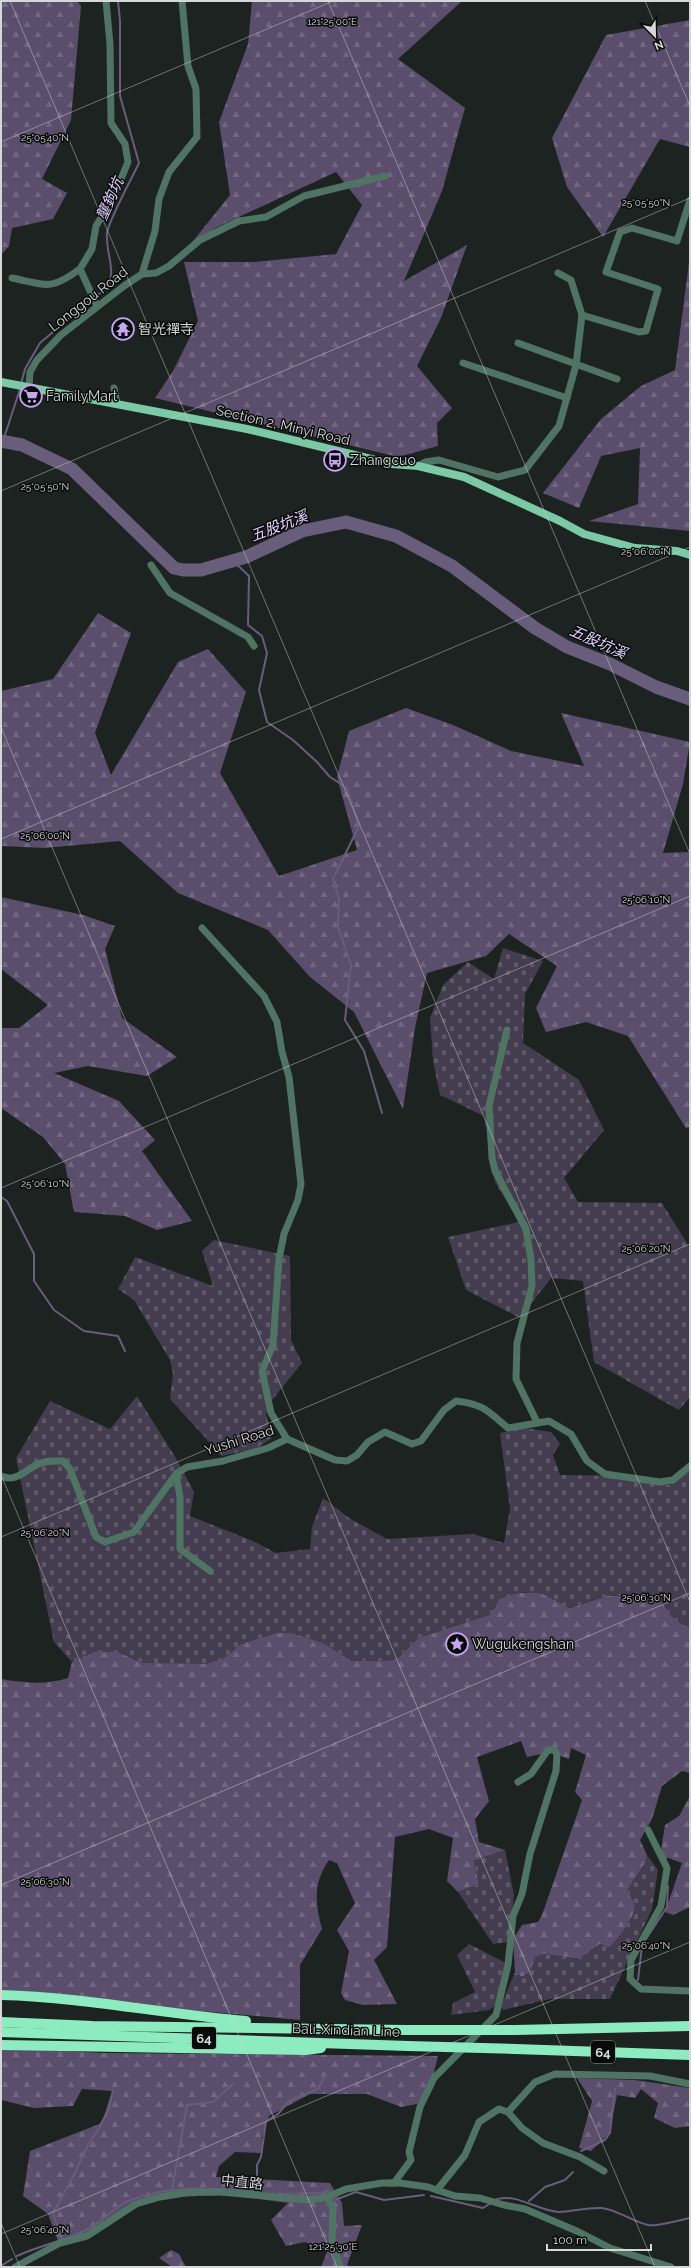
<svg xmlns="http://www.w3.org/2000/svg" width="691" height="2268" font-family="Raleway,'Noto Sans TC',sans-serif">
  <defs>
    <pattern id="forest-firs" width="22" height="20" patternUnits="userSpaceOnUse"><rect width="22" height="20" fill="#5a4e6c"/><path d="M5 1l3.5 6h-7zM16 11l3.5 6h-7z" fill="#716780"/></pattern>
    <pattern id="cemetery-stones" width="16" height="16" patternUnits="userSpaceOnUse"><rect width="16" height="16" fill="#443d4f"/><path d="M2 7V4a2 2 0 0 1 4 0v3zM10 15v-3a2 2 0 0 1 4 0v3z" fill="#5e5868"/></pattern>
  </defs>
  <rect width="100%" height="100%" fill="#1d2320"/>
  <g fill="url(#forest-firs)">
    <path d="M1,1h76l4,5 -10,114 -29,59 25,14 -14,26 -41,9 -3,18 -8,9z"/>
    <path d="M252,1h210l-64,58 67,49 -23,83 -38,90 63,-36 -26,73 -24,48 35,42 -15,15 1,23 -40,11 -243,-59 18,-27 25,-50 -14,-59h69l83,-8 26,-49 -26,-33 -121,56 -26,18 41,-51 -11,-73 29,-78z"/>
    <path d="M690,20v127l-30,-8 -57,98 -36,-50 -15,-49 54,-103z"/>
    <path d="M690,255v276l-101,-10 49,-17 2,-56 -39,8 -22,52 -36,-15 58,-74 40,-33 34,-16z"/>
    <path d="M98,613l33,20 -36,100 16,42 67,-113 30,-13 38,43 -26,81 59,103 78,-26 -20,-73 12,-46 57,-23 47,17 58,26 73,15 -23,-53 129,29 -7,42 -20,69 27,-1v275l-4,1 -58,-92 -42,-14 -40,10 -10,-24 21,-42 -48,-32 -23,22 -59,17 -12,55 -12,81 -49,-97 -44,-35 -42,-47 -90,-37 -58,-52 -75,7 -44,-2v-155l52,-12z"/>
    <path d="M1,897l82,18 32,11 -10,23 17,69 55,39 -30,19 -59,-10 -34,7 65,28 36,39 -13,11 50,70 -35,9 -32,-14 -51,-4 -9,-48 -22,-27 -42,-29v-80h18l29,-23 -47,-36z"/>
    <path d="M540,1592l30,16 36,-12 31,-1 26,9 12,16 15,8v145l-8,-2 -20,15 -10,33 -12,21 7,15 -2,8 -18,28c2,4 7,9 8,14 1,11 -18,38 -27,43l-8,-4 -21,15 -35,-5 -8,3 -7,16 -7,4 -7,-5 -2,-33 9,-14 16,-3 4,-7 40,-115 -7,-8 11,-37 -15,-7 -2,11 -19,-7 -23,5 -6,-16 -44,16 12,44 -14,18 4,23 26,8 -31,11 5,23 -21,8 -11,-11 6,-43 -24,-9 -34,8 -8,110 -13,13 23,44 -34,1 -18,-5 -4,-7 8,-42 -12,-21 18,-27 -18,-40 -8,-3c-16,23 -14,43 -7,69l-22,36v55l-299,-27v-314c22,4 45,6 67,-1l4,-16 21,-10h25l25,11 79,-4 19,-15 34,-11h17l32,10 28,18 44,-1 22,-22 73,-24 8,-15 17,-6z"/>
    <path d="M690,1796v111l-17,8 -8,-3 17,-49 -16,-6 -5,-7 4,-25 14,-9z"/>
    <path d="M1,2048l102,5 335,3 -8,32 -13,16 -16,3 -34,-13h-57l-41,22 -7,21 1,16 -28,-1 -16,14 -3,11 114,6 12,20 2,23 18,-1 -15,40 5,2h-31l6,-15 -22,-10 -19,4 -15,-26 17,-17 -58,-8 -62,2 -35,11 -34,24 -40,12 -11,-30 -25,-18 7,-45 72,-28 10,-32 -30,-2 -9,17 -39,2 -33,-8z"/>
    <path d="M577,2078l58,2 55,8v38l-15,2 -21,-10 4,-15 -17,-14 -6,9 -18,-3 -8,39 -18,17 -12,-3 13,-47z"/>
    <path d="M171,2250l8,4 7,13h-14l-13,-9z"/>
  </g>
  <g fill="url(#cemetery-stones)">
    <path d="M503,948l40,13 -18,33 -2,49 56,37 25,50 -40,48 14,24 84,1 28,45v149l-11,13 -85,-48 -11,-81 -32,-3 -31,40 -54,-28 -18,-53 71,-15 -24,-40 -11,-66 -44,-21 -7,-34 -3,-43 13,-33 25,-23 26,17z"/>
    <path d="M214,1240l76,16 1,84 11,23 -30,37 -6,14 6,24 -15,10 -35,8 -52,-57 3,-25 -3,-14 -36,-60 -16,-11 17,-32 78,29 -11,-35z"/>
    <path d="M137,1396l40,64 17,32 -4,24 63,25 23,12 34,-4 2,-22 11,-29 26,20 38,21 86,-5 31,9 6,-34 -10,-76 25,-5 26,4 9,12 -7,11 7,20 75,1 34,9 21,-14v157l-15,-8 -12,-16 -26,-9 -31,1 -37,12c-30,-17 -35,-21 -70,-9l-8,15 -73,24 -22,22 -44,1 -28,-18 -32,-10h-17l-34,11 -19,15 -16,5 -63,-1 -25,-11h-25l-21,10 -18,-20 -38,-184 34,-57 60,28z"/>
    <path d="M505,1850l9,45 -5,47 -16,2 -35,-52 21,-8 -5,-23z"/>
    <path d="M647,1855l11,15 -6,39 -42,90h-60l-47,11 -2,-4 14,-34 7,5 7,-4 7,-16 8,-3 35,5 21,-15 8,4c9,-5 28,-32 27,-43 -1,-5 -6,-10 -8,-14l18,-28z"/>
    <path d="M469,1944l37,19 -9,41 -8,6 -38,5 2,-12 22,-11 -18,-37z"/>
  </g>
  <g fill="none" stroke-linecap="round" stroke-linejoin="round">
    <g stroke="#695d7c" stroke-width="2">
      <path d="M95,297c29,-19 10,-37 12,-64 1,-11 26,-57 32,-70l-19,-67v-75l-2,-20"/>
      <path d="M21,384l4,-15 15,-26 52,-44"/>
      <path d="M3,441l17,-52"/>
      <path d="M233,561l16,15 -1,49 14,11 5,17 -8,37 8,32 26,18 24,22 13,15 17,11 12,38 -26,53 6,20 -1,28 13,38 -6,55 19,31 18,62"/>
      <path d="M1,1197l6,4 27,53v27l20,29 30,21 34,5 7,15"/>
      <path d="M663,1852l3,6"/>
      <path d="M646,1939l21,-32 1,-21"/>
      <path d="M638,1980l4,-34"/>
      <path d="M581,2151l24,-11 5,-7 5,-44"/>
      <path d="M172,2190l15,-85 26,-3 20,-18"/>
      <path d="M257,2192v-27l4,-8 5,-36 12,-7 11,-13 29,-12 8,-15"/>
      <path d="M281,2194l40,-1 8,-3"/>
      <path d="M431,2196l52,12 8,-5"/>
      <path d="M335,2200l21,-8 28,8 40,-5"/>
      <path d="M494,2200c23,-8 43,11 65,12 13,0 27,-5 43,-4 16,2 31,14 46,17 8,2 33,-5 42,-7"/>
      <path d="M529,2201l16,-14 20,-7 8,-8"/>
      <path d="M61,2238l-8,-25 21,-38 14,-30 12,-19 8,-16 5,-19"/>
      <path d="M17,2256c23,-11 49,-15 71,-27 14,-7 26,-22 40,-28 40,-16 85,-14 127,-9"/>
      <path d="M1,2266l11,-7"/>
    </g>
    <path stroke="#695d7c" stroke-width="13" d="M1,441l21,4 50,24 102,99 9,2h18l45,-13 56,-26 44,-9 50,14 56,30 83,62 32,19 43,17 46,23 34,12"/>
    <g stroke="#507463" stroke-width="7">
      <path d="M142,274l14,-1 13,-7 31,-26 39,-19 27,-4 38,-21 81,-20"/>
      <path d="M12,278c35,7 38,13 68,-9"/>
      <path d="M97,306l-17,-37 12,-20 4,-23 17,-28 15,-36 -3,-18 -14,-21 -1,-79 -4,-43"/>
      <path d="M582,315l57,17 7,-1 12,-42 -52,-17 14,-40 12,-4 45,13 13,-41"/>
      <path d="M518,343l99,36"/>
      <path d="M463,363l104,35"/>
      <path d="M29,387l1,-15 7,-12 24,-25 63,-49 18,-12 13,-43 4,-32 10,-27 28,-35 -1,-48 -8,-23 -6,-65"/>
      <path d="M114,388l3,15"/>
      <path d="M418,466l7,-4 14,-2 59,17 27,-7 34,-44 17,-61 6,-50 -11,-35 -13,-7"/>
      <path d="M151,565l19,28 78,44 6,9"/>
      <path d="M202,928l62,68 13,26 5,30 7,25 12,107 -3,16 -14,34 -5,25 -6,86 -11,26 9,42 16,26"/>
      <path d="M507,1030l-18,76 3,52 3,13 31,58 5,31 1,26 -15,57 -1,36 21,43"/>
      <path d="M176,1474l4,23v52l30,22"/>
      <path d="M1,1476c15,7 24,-6 37,-12 8,-4 16,-3 25,-3l7,8 26,68 9,5 29,-10 42,-58 11,-7 36,-6 45,-13 19,-9 48,21 12,1 10,-6 11,-13 17,-10 27,12 9,-3 23,-31 12,-9c27,3 31,9 52,27l41,-7 22,13 16,27 18,13 55,8 13,-2 17,-14"/>
      <path d="M648,1830l19,38 -6,38 -30,54 -1,19 11,10 49,2"/>
      <path d="M508,2112l27,-30 20,-8 95,2 40,8"/>
      <path d="M390,2183h4l17,-23 -2,-8 11,-45 14,-29 62,-63 12,-50 5,-49 9,-22 8,-40 26,-83 1,-17 -3,-4h-6l-17,24 -13,8"/>
      <path d="M437,2190l28,-35 14,-33 20,-13 9,3 14,16 21,15 37,14 24,14"/>
      <path d="M327,2197l6,12 -1,30 8,28"/>
      <path d="M15,2267l45,-24 27,-7 49,-32 24,-7 31,-5h30l86,8 20,-3 19,-8 36,-6h18l28,4 27,9 25,2 24,7 21,4 54,23 31,16 61,19"/>
    </g>
    <path stroke="#7bc9a5" stroke-width="8" d="M1,382l246,47 145,35 26,2 46,11 96,44 24,13 51,14 42,3 13,4"/>
    <g stroke="#8cebbf" stroke-width="10">
      <path d="M1,1995c82,2 163,19 245,26"/>
      <path d="M1,2022l92,4 314,4"/>
      <path d="M515,2030l175,-4"/>
      <path d="M1,2032l407,14"/>
      <path d="M1,2045l305,5 15,-2"/>
      <path d="M515,2049l175,6"/>
    </g>
    <g stroke="#8cebbf" stroke-width="10">
      <path d="M407,2030h108"/>
      <path d="M408,2046l107,3"/>
    </g>
  </g>
  <path fill="none" stroke="#d4d8d6" stroke-width="1" stroke-opacity="0.45" d="M10,1l680,1601M328,1l362,853M645,1l45,105M1,142l332,-141M1,491l689,-293M1,727l654,1540M1,839l689,-292M1,1188l689,-292M1,1475l336,792M1,1537l689,-293M1,1885l689,-292M1,2223l19,44M1,2234l689,-292"/>
  <defs>
    <g id="temple-ring" transform="scale(1.15)"><circle r="9.5" fill="#090b0a" stroke="#c5a6f1" stroke-width="1.5"/><path d="M0-6L5-2H3V0L6.5 2.5H4V6H1.5V3h-3V6H-4V2.5H-6.5L-3 0V-2H-5Z" fill="#c5a6f1"/></g>
    <g id="supermarket-ring" transform="scale(1.15)"><circle r="9.5" fill="#090b0a" stroke="#c5a6f1" stroke-width="1.5"/><path d="M-6-5.5h2.5l.6 2H6L4.5 2H-2.5L-4.4-4H-6ZM-1.5 3.2a1.3 1.3 0 1 0 .1 0ZM3 3.2a1.3 1.3 0 1 0 .1 0Z" fill="#c5a6f1"/></g>
    <g id="bus-ring" transform="scale(1.15)"><circle r="9.5" fill="#090b0a" stroke="#c5a6f1" stroke-width="1.5"/><path d="M-5-6H5V4H4V6H2V4H-2V6H-4V4H-5ZM-3.5-4V0h7V-4ZM-3.5 1.2v1.5H-2V1.2ZM2 1.2v1.5H3.5V1.2Z" fill="#c5a6f1"/></g>
    <g id="sight-ring" transform="scale(1.15)"><circle r="9.5" fill="#090b0a" stroke="#c5a6f1" stroke-width="1.5"/><path d="M0-6L1.8-2.2L6-1.7L2.9 1.2L3.7 5.4L0 3.3L-3.7 5.4L-2.9 1.2L-6-1.7L-1.8-2.2Z" fill="#c5a6f1"/></g>
  </defs>
  <g fill-rule="evenodd">
    <use href="#temple-ring" x="123" y="329"/>
    <use href="#supermarket-ring" x="31" y="396"/>
    <use href="#bus-ring" x="335" y="460"/>
    <use href="#sight-ring" x="457" y="1644"/>
  </g>
  <g text-anchor="middle" stroke-width="3" stroke-linejoin="round" paint-order="stroke">
    <g fill="#090b0a" stroke="#979a99" stroke-width="1">
      <rect x="192" y="2027" width="24" height="22" rx="3"/>
      <rect x="591" y="2041" width="24" height="22" rx="3"/>
    </g>
    <g font-size="13" font-weight="bold" fill="#d4d8d6">
      <text x="204" y="2043">64</text>
      <text x="603" y="2057">64</text>
    </g>
    <g font-size="14" fill="#d4d8d6" stroke="#090b0a">
      <text transform="translate(88 299) rotate(-38)" y="5">Longgou Road</text>
      <text transform="translate(283 425) rotate(13)" y="5">Section 2, Minyi Road</text>
      <text transform="translate(239 1440) rotate(-17)" y="5">Yushi Road</text>
      <text transform="translate(346 2030) rotate(2)" y="5">Bali-Xindian Line</text>
      <text transform="translate(242 2182) rotate(6)" y="5">中直路</text>
    </g>
    <g font-size="14" fill="#d4d8d6" stroke="#090b0a" text-anchor="start">
      <text x="138" y="334">智光禪寺</text>
      <text x="46" y="401">FamilyMart</text>
      <text x="350" y="465">Zhangcuo</text>
      <text x="472" y="1649">Wugukengshan</text>
    </g>
    <g font-size="15" font-style="italic" fill="#e2d0fe" stroke="#090b0a">
      <text transform="translate(110 199) rotate(-66)" y="5">壟鉤坑</text>
      <text transform="translate(279 526) rotate(-21)" y="5">五股坑溪</text>
      <text transform="translate(598 642) rotate(24)" y="5">五股坑溪</text>
    </g>
  </g>
  <g font-size="10" text-anchor="middle" fill="#d4d8d6" stroke="#090b0a" stroke-width="3" stroke-linejoin="round" paint-order="stroke">
    <text x="332" y="25">121°25'00"E</text>
    <text x="45" y="141">25°05'40"N</text>
    <text x="646" y="206">25°05'50"N</text>
    <text x="45" y="490">25°05'50"N</text>
    <text x="646" y="555">25°06'00"N</text>
    <text x="45" y="839">25°06'00"N</text>
    <text x="646" y="903">25°06'10"N</text>
    <text x="45" y="1187">25°06'10"N</text>
    <text x="646" y="1252">25°06'20"N</text>
    <text x="45" y="1536">25°06'20"N</text>
    <text x="646" y="1601">25°06'30"N</text>
    <text x="45" y="1885">25°06'30"N</text>
    <text x="646" y="1949">25°06'40"N</text>
    <text x="45" y="2233">25°06'40"N</text>
    <text x="333" y="2250">121°25'30"E</text>
  </g>
  <rect width="691" height="2268" fill="none" stroke="#d4d8d6" stroke-width="4"/>
  <g transform="translate(655 36) rotate(157)" stroke="#090b0a" stroke-width="3" paint-order="stroke">
  <path d="M0-3L7 15L0 10L-7 15Z" fill="#d4d8d6"/>
  <text y="-6" font-size="11" font-weight="bold" text-anchor="middle" fill="#d4d8d6">N</text>
  </g>
  <path d="M547 2244v6h104v-6" fill="none" stroke="#d4d8d6" stroke-width="2"/>
  <text x="553" y="2244" font-size="12" fill="#d4d8d6" stroke="#090b0a" stroke-width="3" paint-order="stroke">100 m</text>
</svg>
